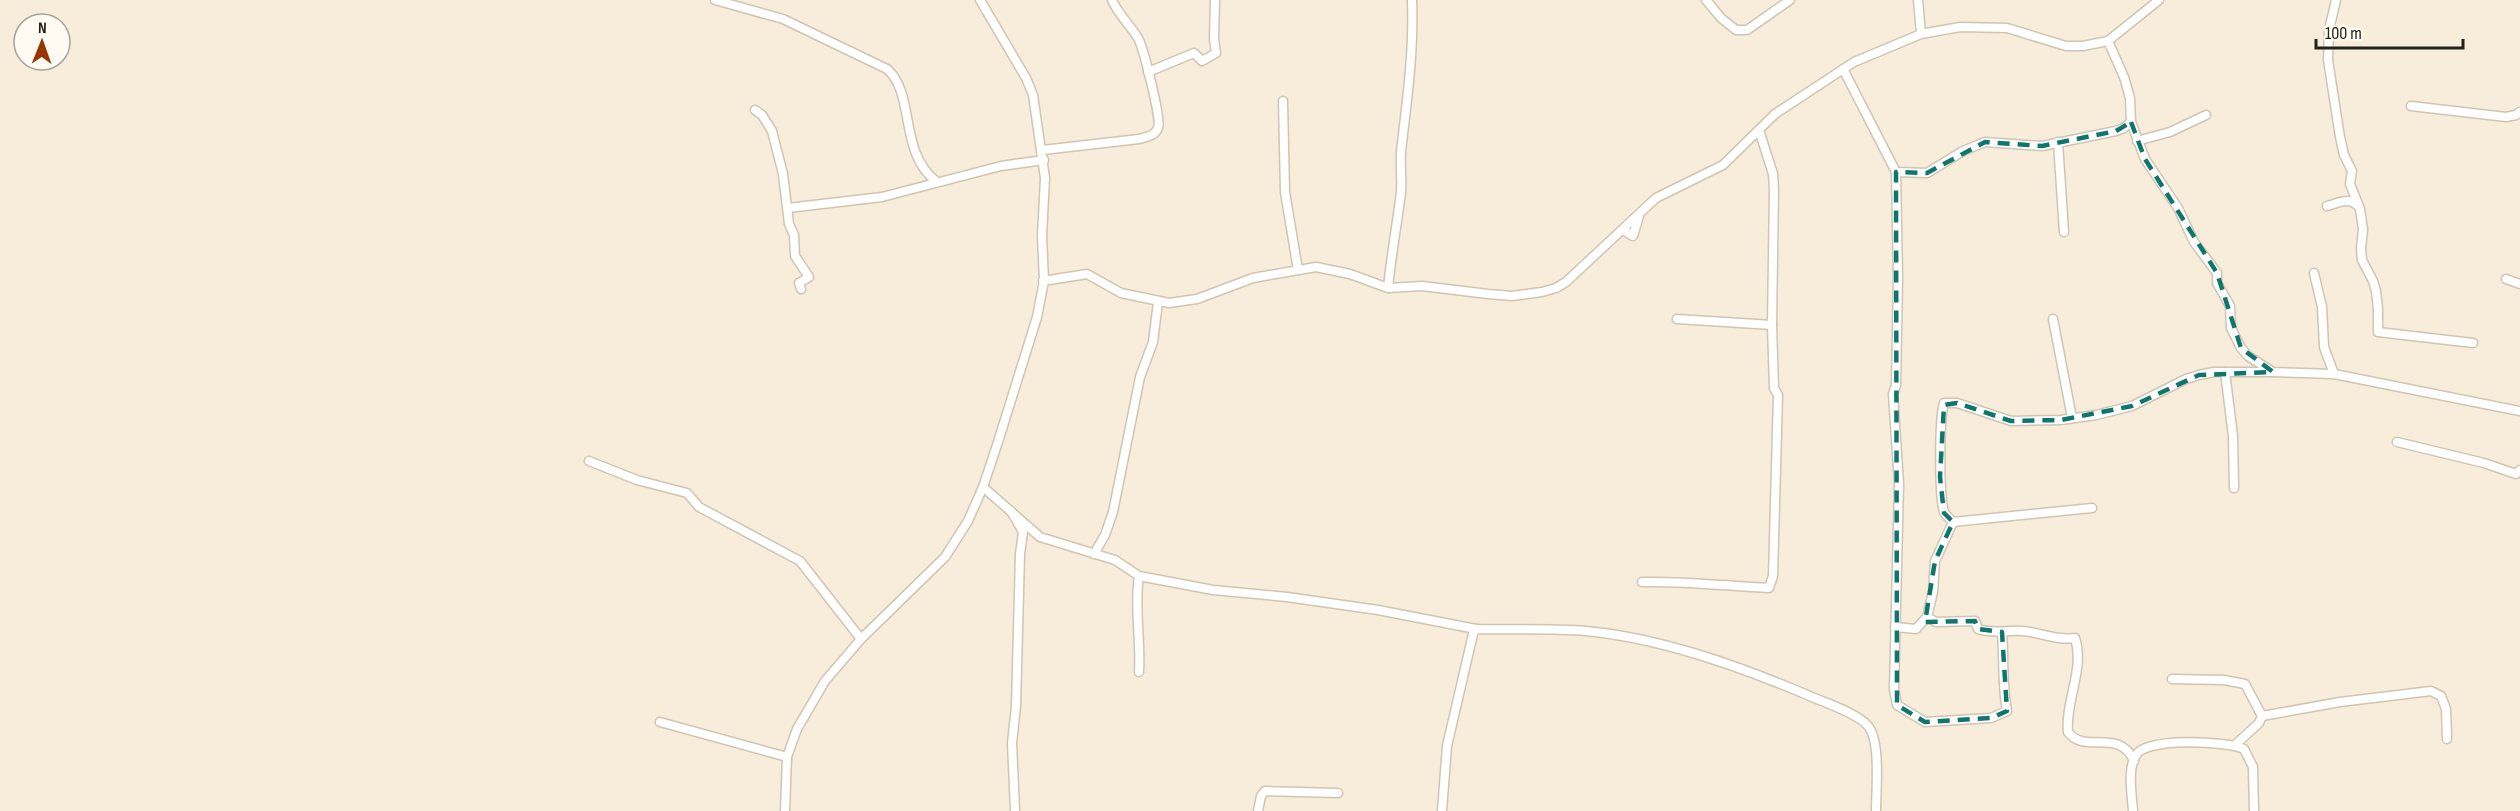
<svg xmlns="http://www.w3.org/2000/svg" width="2520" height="811" font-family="'Sofia Sans Condensed',sans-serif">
  <rect width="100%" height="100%" fill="#f7edda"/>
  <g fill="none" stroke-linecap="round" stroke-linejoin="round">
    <g stroke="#cfc5b2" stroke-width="11">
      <g id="minor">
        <path d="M715,0l68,19 104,50c29,25 11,84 50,113"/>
        <path d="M1706,0l15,18 15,12h11l43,-30"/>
        <path d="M1918,0l3,34"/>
        <path d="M2336,0l-7,30 -1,30 12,77 4,18 8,16 -2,13 10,25 3,20 -2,19 1,12 11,21 3,10 2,18v23l95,11"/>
        <path d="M2108,41l16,36 6,21 1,24 14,37 33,49 16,34 23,31v10l13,23 1,22 10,20 7,8 25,16 61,2 186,37"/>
        <path d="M1843,69l53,103"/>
        <path d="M1148,72l46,-19 8,8 14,-8 -2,-14 1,-39"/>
        <path d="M1283,101l2,91 13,78"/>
        <path d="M2411,106l95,11 10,-2 4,-3"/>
        <path d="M755,110l7,5 10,16 11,43 6,50 5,11 1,21 14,21 -10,6 2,6"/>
        <path d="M2137,141l33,-9 36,-17"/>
        <path d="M2058,142l6,90"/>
        <path d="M1043,150l96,-11c7,-2 16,-3 19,-11 4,-8 -15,-81 -20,-90 -8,-13 -20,-24 -26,-38"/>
        <path d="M2327,206c13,-3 21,-10 32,1"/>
        <path d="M788,208l94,-11 119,-31 43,-6"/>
        <path d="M1623,230l10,6 6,-20"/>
        <path d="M2314,273l8,34 2,40 10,27"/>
        <path d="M2506,279l14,5"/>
        <path d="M1043,281l44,-7 34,19 48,10 28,-4 56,-21 63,-11 34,7 38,14 34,-2 66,8 24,2 30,-4 14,-4 10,-6 90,-84 67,-33 52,-51 79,-52 67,-28 39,-7 47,1 59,18h17l25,-5 51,-41"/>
        <path d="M1388,288c3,-32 9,-63 13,-96 1,-13 -1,-27 0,-41 6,-51 13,-99 11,-151"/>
        <path d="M1677,319l95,6"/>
        <path d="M2053,319l19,99"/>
        <path d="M2225,372l8,64 1,52"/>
        <path d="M2397,442l87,21 32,11 4,-4"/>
        <path d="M589,461l48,19 50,13 12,14 101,54 61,78"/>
        <path d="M983,487l57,50 75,23 24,16c-5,31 2,64 0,96"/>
        <path d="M2092,508l-139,14c-3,-3 -7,-6 -9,-10 -5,-17 -5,-92 0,-109h13l54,18 50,-1 35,-5 36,-9 54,-27 13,-4 15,-3h58"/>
        <path d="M1011,511l12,21 -3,22 -4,152 -4,37 3,68"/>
        <path d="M1094,554l11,-19 8,-23 27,-135 13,-35 5,-40"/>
        <path d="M1139,576l74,14 74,7 91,13 98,19"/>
        <path d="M1642,582c43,-1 85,4 127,6l4,-12 5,-181 -4,-7 -2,-63 2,-135 -1,-16 -14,-44"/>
        <path d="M1927,617l6,-25 2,-31 18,-39"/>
        <path d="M1895,627l21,2 11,-12 9,5 39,-1 3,8c14,5 29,1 44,2 18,1 35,10 53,7 10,31 -10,63 -7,94 17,23 51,-5 66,29"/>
        <path d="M2002,632c2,26 0,53 5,79l-16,7 -66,4 -28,-17 -3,-16 5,-205 -6,-90 3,-9 2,-107 -2,-106 31,1 36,-22 22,-9 57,4 74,-15 8,-3 7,-6"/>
        <path d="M2172,679l52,1 21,4 17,32 -3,7 -24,22"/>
        <path d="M2262,716l78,-14 91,-11 10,5 5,13 1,30"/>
        <path d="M660,722l127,35"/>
        <path d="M785,811l2,-54 10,-28 28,-48 36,-42 84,-82 23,-36 15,-34 15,-45 39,-125 7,-36 -2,-45 3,-58 -12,-83 -7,-17 -46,-78"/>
        <path d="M1258,811l3,-15 4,-5 73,2"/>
        <path d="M1442,811l5,-65 26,-112 3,-5c37,1 74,-1 110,2 76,7 156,36 226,66 14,6 47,17 56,29 13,15 8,65 8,85"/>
        <path d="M2133,811c-1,-16 -6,-42 3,-56 11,-18 90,-14 108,-6l9,18 1,44"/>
      </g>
    </g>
    <use href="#minor" stroke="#fff" stroke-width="8"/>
  </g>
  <path fill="none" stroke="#0f766e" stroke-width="4.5" stroke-dasharray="12 8" stroke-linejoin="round" d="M2131,122l14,37 72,114 24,75 32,24 -74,3 -67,31 -71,14 -50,1 -54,-18 -13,2 -4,72 4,36 9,9 -18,39 -10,61 50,-1 3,8 24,3 5,79 -16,7 -66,4 -28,-17 -1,-533 31,1 58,-31 57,4 74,-15z"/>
  <g transform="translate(42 42) rotate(1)"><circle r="28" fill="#fffbf3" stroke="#a7a39c" stroke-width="1.5"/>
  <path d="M0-4.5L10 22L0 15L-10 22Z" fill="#993500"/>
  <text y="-9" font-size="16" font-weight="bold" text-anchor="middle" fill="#232019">N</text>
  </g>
  <path d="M2316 39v9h147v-9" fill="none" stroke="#232019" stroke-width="3"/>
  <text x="2325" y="39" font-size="18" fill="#232019" stroke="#fffbf3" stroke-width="4.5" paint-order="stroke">100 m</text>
</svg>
